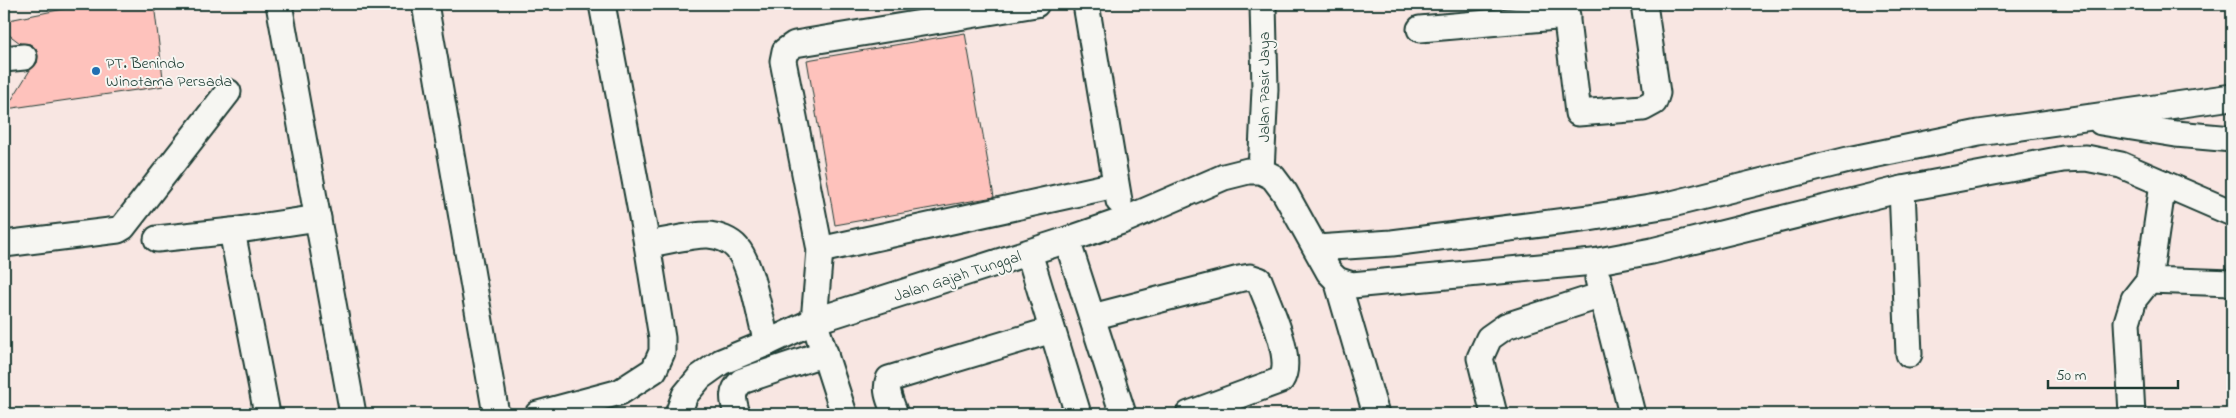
<svg xmlns="http://www.w3.org/2000/svg" width="2236" height="418" font-family="'Indie Flower',sans-serif">
  <rect width="100%" height="100%" fill="#f6f6f2"/>
  <filter id="ink" filterUnits="userSpaceOnUse"><feTurbulence type="fractalNoise" baseFrequency=".02" numOctaves="2"/><feDisplacementMap in="SourceGraphic" scale="10" xChannelSelector="R" yChannelSelector="G"/><feConvolveMatrix kernelMatrix="1 2 1 2 8 2 1 2 1" color-interpolation-filters="sRGB"/></filter>
  <g filter="url(#ink)">
    <rect fill="#f8e6e2" x="4" y="4" width="2228" height="410"/>
    <g fill="#fec2bc" stroke="#1f3d34">
      <path d="M88,4h66l10,82 -158,23 24,-39 7,-7 1,-7 -2,-7 -6,-5 -10,-1 -16,-12v-10z"/>
      <path d="M965,33l29,164 -159,28 -28,-165z"/>
    </g>
    <g fill="none" stroke-linecap="round" stroke-linejoin="round">
      <g stroke="#1f3d34" stroke-width="29">
        <g id="minor">
          <path d="M279,4l74,410"/>
          <path d="M425,4l71,410"/>
          <path d="M1086,4l33,197"/>
          <path d="M1565,4l13,109 65,-5 11,-6 3,-9 -13,-89"/>
          <path d="M1420,29l147,-13"/>
          <path d="M4,59l20,-2"/>
          <path d="M2101,122l75,12 56,5"/>
          <path d="M1261,171l4,-82 -2,-85"/>
          <path d="M2163,183l-14,97 83,3"/>
          <path d="M1902,189l7,165"/>
          <path d="M232,231l35,183"/>
          <path d="M157,239l75,-8 86,-13"/>
          <path d="M1067,240l56,174"/>
          <path d="M4,244l114,-14 5,-3 105,-135"/>
          <path d="M647,244c17,-2 46,-10 62,-9 9,1 21,5 28,13 15,17 23,71 30,95"/>
          <path d="M1317,248l75,-5 197,-25 79,-13 180,-45 131,-27 253,-36"/>
          <path d="M820,250l295,-65"/>
          <path d="M1029,253l49,161"/>
          <path d="M1598,279l34,135"/>
          <path d="M1337,280l39,134"/>
          <path d="M1092,317l147,-38 11,-2 9,3c9,24 36,79 22,100l-92,34"/>
          <path d="M538,414l82,-22 34,-22 8,-18v-14l-15,-94 -45,-240"/>
          <path d="M678,414l7,-19 15,-18 21,-15 46,-19 47,-22 253,-81 55,-19 102,-44 24,-6h13l12,6 12,16 44,79 8,8 15,5 241,-23 59,-11 250,-62 161,-30 23,-1 35,7 111,48"/>
          <path d="M737,414c-4,-14 -7,-22 5,-33l83,-28"/>
          <path d="M844,414l-30,-93 6,-71 -37,-189 2,-10 10,-7 241,-40"/>
          <path d="M895,414c-4,-11 -11,-24 -6,-35l163,-49"/>
          <path d="M1494,414l-14,-56 9,-20 17,-12 96,-31"/>
          <path d="M2132,414l-5,-92 7,-23 15,-19"/>
        </g>
      </g>
      <use href="#minor" stroke="#f6f6f2" stroke-width="25"/>
    </g>
  </g>
  <circle fill="#1f6fb2" stroke="#f6f6f2" stroke-width="2" cx="96" cy="71" r="5"/>
  <g text-anchor="middle" stroke-width="4" stroke-linejoin="round" paint-order="stroke">
    <g font-size="16" fill="#1f3d34" stroke="#f6f6f2" text-anchor="start">
      <text x="106" y="68">PT. Benindo<tspan x="106" dy="18">Winotama Persada</tspan></text>
    </g>
    <g font-size="16" fill="#1f3d34" stroke="#f6f6f2">
      <text transform="translate(1263 87) rotate(-90)" y="6">Jalan Pasir Jaya</text>
      <text transform="translate(957 275) rotate(-18)" y="6">Jalan Gajah Tunggal</text>
    </g>
  </g>
  <rect width="2236" height="418" fill="none" stroke="#f6f6f2" stroke-width="20"/>
  <rect x="10" y="10" width="2216" height="398" fill="none" stroke="#1f3d34" stroke-width="2" filter="url(#ink)"/>
  <path d="M2048 380v8h130v-8" fill="none" stroke="#1f3d34" stroke-width="2.5"/>
  <text x="2056" y="380" font-size="15" fill="#1f3d34" stroke="#f6f6f2" stroke-width="4" paint-order="stroke">50 m</text>
</svg>
